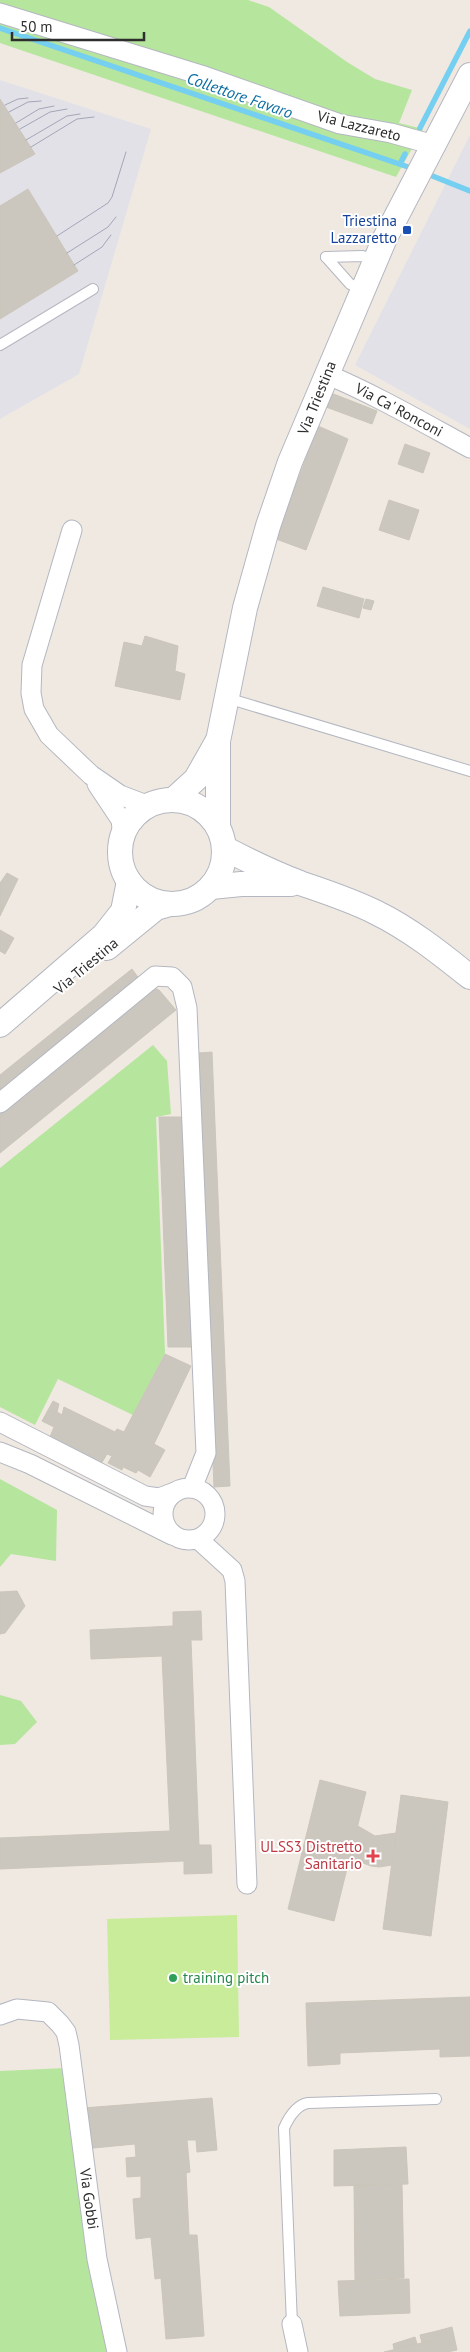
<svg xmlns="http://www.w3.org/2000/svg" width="470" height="2352" font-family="'PT Sans',sans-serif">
  <rect width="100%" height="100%" fill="#efe9e1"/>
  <g fill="#e3e1e8">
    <path d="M0,80l151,49 -72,245 -79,45z"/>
    <path d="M470,135v294l-115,-64z"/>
  </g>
  <g fill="#b6e59e">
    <path d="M0,0h248l21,7 78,55 28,17 37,11 -13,33 24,6 -27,48 -396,-134z"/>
    <path d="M153,1045l14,16 4,53 -15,3 9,236 -32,62 -75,-36 -23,46 -35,-18v-239z"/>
    <path d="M0,1479l57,31 -1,51 -45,-7 -11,13z"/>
    <path d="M0,1695l21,6 16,21 -22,22 -15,1z"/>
    <path d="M66,2068l45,284h-111v-281z"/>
  </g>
  <path fill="#c9ec9a" d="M237,1915l2,122 -129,3 -3,-121z"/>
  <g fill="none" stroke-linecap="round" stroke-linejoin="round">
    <g stroke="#75cff0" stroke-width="5.5">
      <path d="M0,28l414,141"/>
      <path d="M420,128l50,-97"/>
      <path d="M400,164l5,-10"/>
      <path d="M425,173l45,18"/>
    </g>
  </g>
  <g fill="#cbc7bf" stroke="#cbc5ba">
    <path d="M0,99l35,55 -35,19z"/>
    <path d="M28,189l50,82 -78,48v-113z"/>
    <path d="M331,393l46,18 -5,13 -46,-17z"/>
    <path d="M318,426l30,13 -42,111 -30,-11z"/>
    <path d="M405,444l25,9 -7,20 -25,-9z"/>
    <path d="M389,500l30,10 -10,30 -30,-10z"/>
    <path d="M323,587l41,12 -5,19 -42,-12z"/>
    <path d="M366,599l8,2 -3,9 -8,-2z"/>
    <path d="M145,636l33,10 -3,25 10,3 -5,26 -65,-14 9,-44 18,4z"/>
    <path d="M7,873l11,6 -18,37v-33z"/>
    <path d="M0,930l14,8 -5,9 -9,-5z"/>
    <path d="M0,942l9,5 -4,7 -5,-3z"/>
    <path d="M132,969l8,11 -13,11 -19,-3z"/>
    <path d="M108,988l19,3 -127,102v-18z"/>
    <path d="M153,988l6,2 17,20 -176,143v-40z"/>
    <path d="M212,1052l18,434 -16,1 -18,-429 4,1 -1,-6z"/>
    <path d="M159,1117h27l12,230h-30z"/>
    <path d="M165,1354l26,12 -37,78 11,6 -15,27 -12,-7 -2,3 -13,-6 -1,3 -14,-7 4,-7 -5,-2 -6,10 -51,-27 4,-10 -12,-6 11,-20 6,3 -2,8 5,3 2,-8 51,25 2,-3 7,3z"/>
    <path d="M17,1591l8,15 -20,27 -5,1v-42z"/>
    <path d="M201,1611l1,29h-11l8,205h12l1,28 -28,1v-13l-184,8v-31l170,-7 -8,-175 -71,3 -1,-29 83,-4v-14z"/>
    <path d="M320,1780l46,12 -32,129 -46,-12z"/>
    <path d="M401,1795l47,7 -17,134 -48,-7z"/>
    <path d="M358,1826l17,10 21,-3 -4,32 -13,2 -8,-1 -21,-8z"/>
    <path d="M470,1997v59l-30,1v-8l-100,4v11l-32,2 -2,-63z"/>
    <path d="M212,2098l5,52 -20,2 -1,-12h-9l3,32 -4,1 3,62h8l7,101 -38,3 -5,-61 -6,1 -4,-42 -15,2 -3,-40 8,-1v-22l-14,1 -1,-19 10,-1 -1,-13 -52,5v-41z"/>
    <path d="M406,2147l2,37 -74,2v-36z"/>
    <path d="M402,2184l2,94 -49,2 -1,-95z"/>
    <path d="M409,2279l1,34 -70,3 -2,-35z"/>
    <path d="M452,2327l5,23 -9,2h-64l54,-13 -1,-8z"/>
    <path d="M437,2331l1,8 -16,4 -2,-8z"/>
    <path d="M415,2337l2,7 -23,5 -1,-5z"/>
  </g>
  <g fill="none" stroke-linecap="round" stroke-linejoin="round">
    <g stroke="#b4b7c1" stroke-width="12">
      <g id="service">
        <path d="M326,257l24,27 13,6"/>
        <path d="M326,257l37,-1 12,5"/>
        <path d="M0,345l93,-56"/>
        <path d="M227,698l243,73"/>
        <path d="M292,2324l-8,-196c5,-11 12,-23 24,-25l128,-4"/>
      </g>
    </g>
    <g stroke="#b4b7c1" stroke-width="21">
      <g id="minor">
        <path d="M0,13l201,62 139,49 51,9 43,12"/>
        <path d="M326,374c50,21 96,48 144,74"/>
        <path d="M72,530l-40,135 -1,28 3,16 15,26 42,40 29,20 29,11"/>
        <path d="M97,784l24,36 2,16"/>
        <path d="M0,1103l155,-127 17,1 10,10 5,21 19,445 -14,35"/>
        <path d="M0,1422l145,74 14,2 16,-6"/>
        <path d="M0,1452l30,12 142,71"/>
        <circle cx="189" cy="1514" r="26"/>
        <path d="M198,1539l34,31 3,11 12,303"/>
        <path d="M0,2015l17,-6 31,3 12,12 6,8 3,13 28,214 20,93"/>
        <path d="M292,2324l6,28"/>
      </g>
    </g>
    <g stroke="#b4b7c1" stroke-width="26">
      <g id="tertiary">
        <path d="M173,800l23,-21 21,-37"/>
        <circle cx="172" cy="852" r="52"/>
        <path d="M218,827v-86l27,-133 23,-82 22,-64 95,-224 85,-163"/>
        <path d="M224,848c25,13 50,25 76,35 26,9 51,17 75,29 35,17 65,41 95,65"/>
        <path d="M211,887l30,-3h50"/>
        <path d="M107,948l49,-40 14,-4"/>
        <path d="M0,1025l104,-90 19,-24 6,-30"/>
      </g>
    </g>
    <use href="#service" stroke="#fff" stroke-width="10"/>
    <use href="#minor" stroke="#fff" stroke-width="19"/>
    <use href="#tertiary" stroke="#fff" stroke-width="24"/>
    <g stroke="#a3a6b8" stroke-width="1">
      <path d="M5,105l13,-6 10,-1"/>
      <path d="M9,112l19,-10 13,-1"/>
      <path d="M16,123l23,-14 15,-3"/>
      <path d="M20,129l30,-17 17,-3"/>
      <path d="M26,140l41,-24 13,-2"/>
      <path d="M31,147l46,-28 17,-2"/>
      <path d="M57,236l51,-33 4,-6 14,-45"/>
      <path d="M67,253l41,-26 8,-10"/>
      <path d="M74,265l28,-18 9,-12"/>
    </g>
  </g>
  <rect fill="#1a4fb4" stroke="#fff" stroke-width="2" x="402" y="225" width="10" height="10" rx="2.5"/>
  <path fill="#e0444e" stroke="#fff" stroke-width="2" d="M370.5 1848.5h5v5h5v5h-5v5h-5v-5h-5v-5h5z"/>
  <circle fill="#2e9e5b" stroke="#fff" stroke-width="2" cx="173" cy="1978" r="5"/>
  <g text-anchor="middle" stroke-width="4" stroke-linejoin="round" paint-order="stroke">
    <g font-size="15" fill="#2e2e2e" stroke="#fff">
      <text transform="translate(359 126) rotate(14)" y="5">Via Lazzareto</text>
      <text transform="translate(317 398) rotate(-68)" y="5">Via Triestina</text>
      <text transform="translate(399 410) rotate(28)" y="5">Via Ca' Ronconi</text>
      <text transform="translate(86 966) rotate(-40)" y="5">Via Triestina</text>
      <text transform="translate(89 2199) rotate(82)" y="5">Via Gobbi</text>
    </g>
    <g font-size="15" fill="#164399" stroke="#fff" text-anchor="end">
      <text x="397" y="226">Triestina<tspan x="397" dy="17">Lazzaretto</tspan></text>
    </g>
    <g font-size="15" fill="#be3a42" stroke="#fff" text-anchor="end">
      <text x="362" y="1852">ULSS3 Distretto<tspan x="362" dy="17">Sanitario</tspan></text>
    </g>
    <g font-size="15" fill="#27864d" stroke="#fff" text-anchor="start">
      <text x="183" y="1983">training pitch</text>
    </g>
    <g font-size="16" font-style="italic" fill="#0d6fa3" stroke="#fff">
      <text transform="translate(240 95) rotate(19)" y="6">Collettore Favaro</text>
    </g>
  </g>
  <path d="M12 32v8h132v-8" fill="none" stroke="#2e2e2e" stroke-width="2.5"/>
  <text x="20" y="32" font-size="15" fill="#2e2e2e" stroke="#ffffff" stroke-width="4" paint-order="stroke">50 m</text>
</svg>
